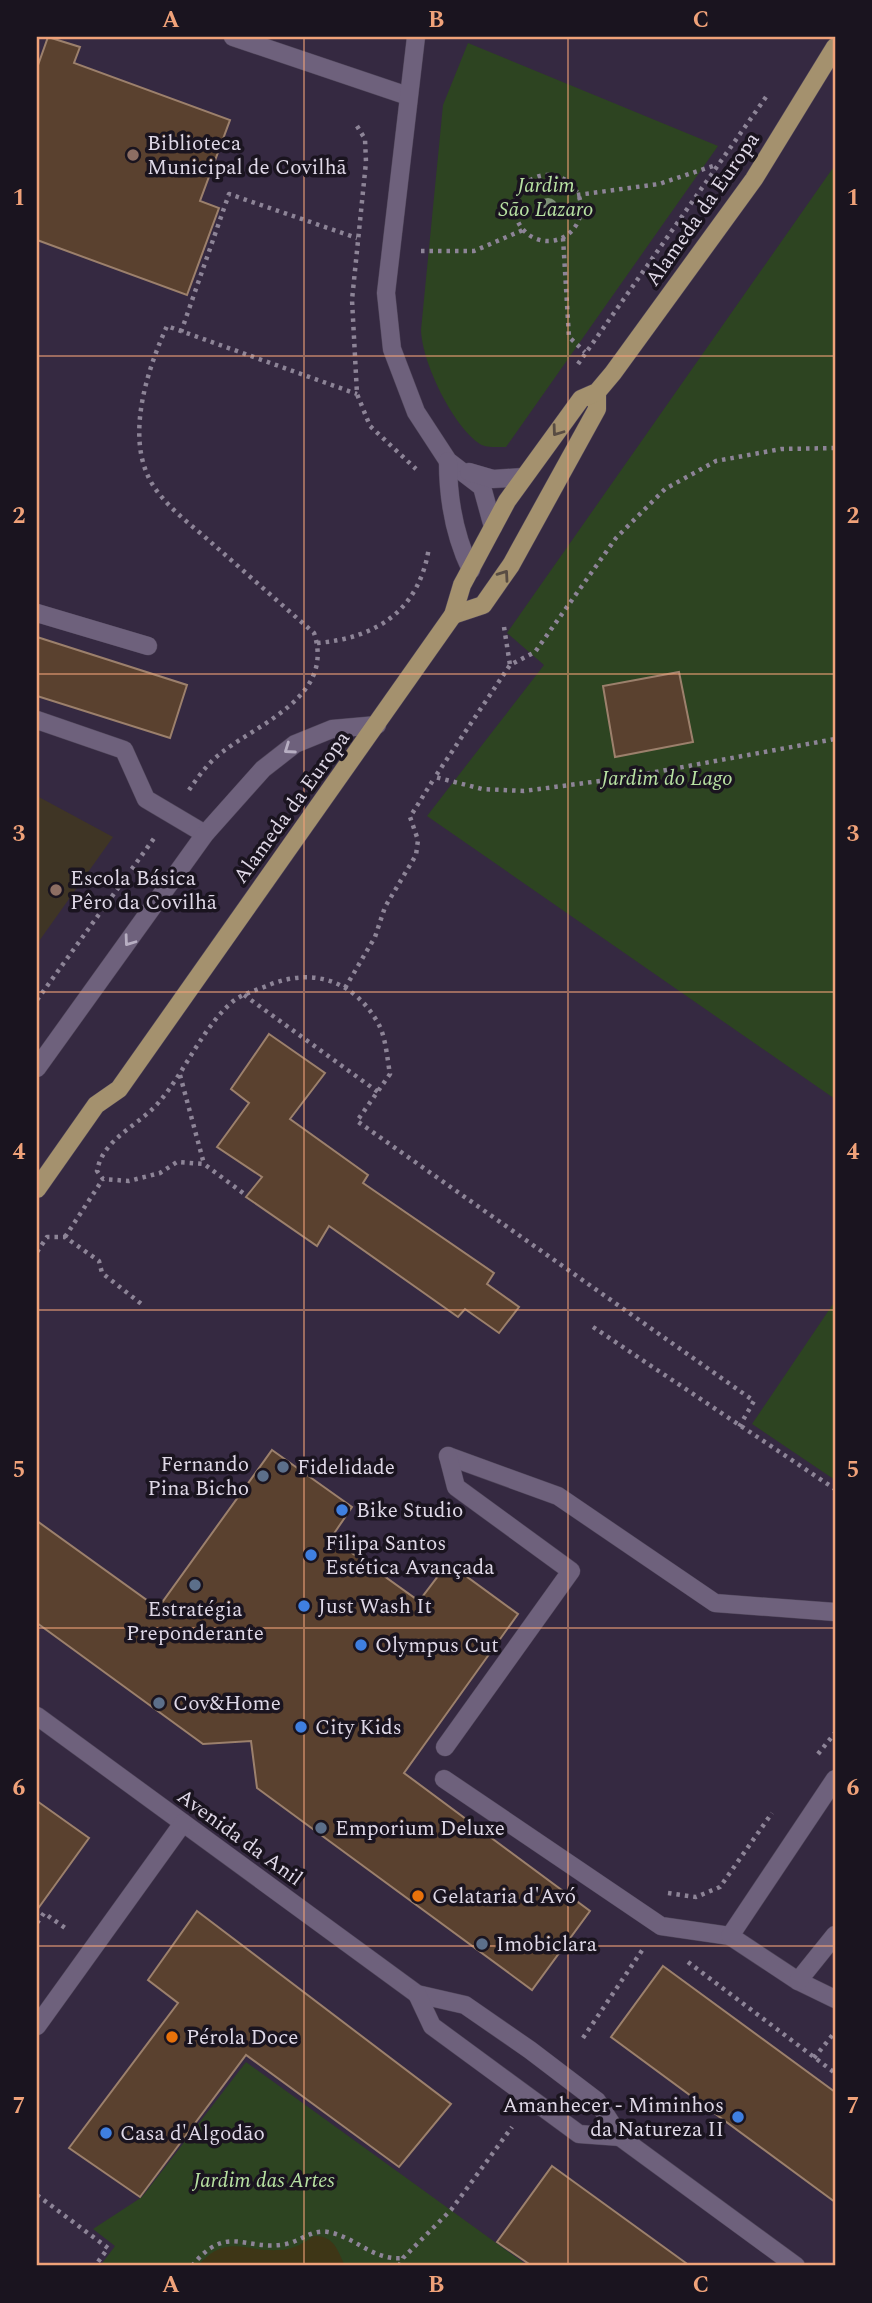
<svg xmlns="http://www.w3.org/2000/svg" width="872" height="2303" font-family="Spectral,serif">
  <rect width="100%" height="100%" fill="#352941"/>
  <path fill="#3f3525" d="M37,796l76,41 -76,107z"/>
  <g fill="#2d4421">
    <path d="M468,43l250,103 -212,301c-8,0 -20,1 -26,-3 -28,-19 -58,-82 -59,-114l22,-225z"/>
    <path d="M835,165v934l-408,-283 117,-151 -37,-32z"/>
    <path d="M835,1301v179l-83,-56z"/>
    <path d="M246,2062l282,204h-428l15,-20 -22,-17 49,-32z"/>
  </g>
  <path fill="#3e3616" d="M314,2236c20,-1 24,15 31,30h-147c28,-33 47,-14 81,-16 13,0 25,-7 35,-14z"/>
  <g fill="#5a412f" stroke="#9c806c" stroke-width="2">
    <path d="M48,37l32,10 -6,16 156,57 -30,81 19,7 -32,87 -150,-55v-172z"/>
    <path d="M37,637l150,48 -17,53 -133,-42z"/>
    <path d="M679,672l14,70 -78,15 -12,-71z"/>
    <path d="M269,1034l56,39 -35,46 78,56 -5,8 131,90 -7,11 32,23 -20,26 -34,-24 -7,8 -129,-91 -12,20 -71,-49 16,-20 -45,-30 32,-44 -18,-14z"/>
    <path d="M272,1450l80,57 -19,28 21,15 -2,3 67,48 29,-38 70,51 -114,159 186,138 -58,79 -275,-202 -6,-47 -48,3 -166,-121v-102l121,87z"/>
    <path d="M37,1801l52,37 -52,72z"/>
    <path d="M197,1911l254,193 -52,63 -153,-112 -106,142 -71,-49 109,-145 -30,-23z"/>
    <path d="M663,1966l172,126v110l-224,-165z"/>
    <path d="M552,2166l138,100h-158l-35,-24z"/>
  </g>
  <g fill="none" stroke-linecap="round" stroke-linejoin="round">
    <g stroke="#4f4559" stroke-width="19">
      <g id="minor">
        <path d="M233,37l175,59"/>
        <path d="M416,37l-30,256 6,56 24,63 32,49 34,26 11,40"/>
        <path d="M448,461c0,38 6,74 23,109"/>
        <path d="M469,472l24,7 30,-2"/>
        <path d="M37,613l111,33"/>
        <path d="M37,720l87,30 22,49 59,35"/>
        <path d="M37,1068l168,-234 58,-65 32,-25 37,-15 45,-4"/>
        <path d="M448,1456l110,40 157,107 120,9"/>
        <path d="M37,1716l380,278 48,11 65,45 67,51 23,36 176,129"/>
        <path d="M445,1747l126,-176 -115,-84 -8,-31"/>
        <path d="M444,1779l217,147 69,10"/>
        <path d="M835,1779l-105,157 68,45 37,18"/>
        <path d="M798,1981l37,-46"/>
        <path d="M417,1994l15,32 147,108 41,3"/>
        <path d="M37,2026l146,-203"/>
      </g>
    </g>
    <g stroke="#4f4559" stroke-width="19">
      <g id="major">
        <path d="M453,615l30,-10 28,-40 86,-156v-17"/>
        <path d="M37,1189l59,-84 23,-16 334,-474 9,-30 45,-84 74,-102 16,-7 16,-19 141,-194 81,-132"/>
      </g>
    </g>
    <g stroke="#8d8497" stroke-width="4.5" stroke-dasharray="3.5 5" stroke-linecap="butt">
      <path d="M357,126l8,13 1,23 -14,138 5,94 13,32 46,43"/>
      <circle cx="548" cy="208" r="33"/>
      <path d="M577,195l82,-11 57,-19"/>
      <path d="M563,238l6,99 16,15"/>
      <path d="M421,251h53l49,-21"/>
      <path d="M181,332l48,-138 128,44"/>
      <path d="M578,364l188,-267"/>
      <path d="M835,448l-54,1 -65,12 -51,28 -49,49 -81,114 -25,13 -75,112 47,12 42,2 99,-13 212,-39"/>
      <path d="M504,627l6,38"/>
      <path d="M317,643c61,-5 103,-34 112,-96"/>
      <path d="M189,790c9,-13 19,-27 32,-37 40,-31 114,-57 93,-120 -33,-29 -67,-59 -100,-88 -22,-20 -54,-42 -66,-69 -21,-45 0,-108 19,-150l190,68"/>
      <path d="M345,988l30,-51 10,-30 31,-52 2,-15 -8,-23 25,-40"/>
      <path d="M244,995l134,97"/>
      <path d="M37,1000l118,-163"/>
      <path d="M180,1075l24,89"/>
      <path d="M243,1193l-39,-29 -27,-2 -17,11 -31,8 -26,-2 -6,-8c6,-33 42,-45 62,-69 26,-30 42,-72 72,-99 10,-9 26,-13 38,-18 45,-18 85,-4 109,38 8,14 9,35 12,51l-33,47 397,280 -15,26"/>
      <path d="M65,1237l38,-58"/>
      <path d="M37,1252l10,-15h18l34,24 3,12 42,33"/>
      <path d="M593,1327l242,162"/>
      <path d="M818,1754l17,-21"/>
      <path d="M668,1893l28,4 24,-10 52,-74"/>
      <path d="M37,1923l7,-10 24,17"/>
      <path d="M688,1962l147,111"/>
      <path d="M583,2038l60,-89"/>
      <path d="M814,2058l21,-26"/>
      <path d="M37,2195l71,53 -13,18"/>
      <path d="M192,2266c35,-44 53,-14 94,-22 15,-3 26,-15 42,-12 28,5 45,29 75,26"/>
      <path d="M399,2266l4,-8 48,-48 61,-83"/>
    </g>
    <use href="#minor" stroke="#6e617c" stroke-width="18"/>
    <use href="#major" stroke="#a4916e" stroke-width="18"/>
  </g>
  <circle fill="#7c8e76" cx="548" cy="208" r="10"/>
  <defs><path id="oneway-chevron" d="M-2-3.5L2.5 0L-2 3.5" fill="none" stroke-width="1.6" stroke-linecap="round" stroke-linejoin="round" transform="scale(1.75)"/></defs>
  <g stroke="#584c43">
    <use href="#oneway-chevron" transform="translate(557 431) rotate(126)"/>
    <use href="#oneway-chevron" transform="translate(504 575) rotate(-55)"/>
  </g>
  <g stroke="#b7aec2">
    <use href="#oneway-chevron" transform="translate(289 749) rotate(145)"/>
    <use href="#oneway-chevron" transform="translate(129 941) rotate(126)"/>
  </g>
  <path fill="none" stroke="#f0a279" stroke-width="2" stroke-opacity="0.55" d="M304,37v2229M568,37v2229M37,356h798M37,674h798M37,992h798M37,1310h798M37,1628h798M37,1946h798"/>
  <g fill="#8d6e63" stroke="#1a141f" stroke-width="2.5">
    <circle cx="133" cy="155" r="7"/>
    <circle cx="56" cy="890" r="7"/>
  </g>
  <g fill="#5c6f8a" stroke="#1a141f" stroke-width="2.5">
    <circle cx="283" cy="1467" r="7"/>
    <circle cx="263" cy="1476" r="7"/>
    <circle cx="195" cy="1585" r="7"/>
    <circle cx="159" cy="1703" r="7"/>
    <circle cx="321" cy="1828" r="7"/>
    <circle cx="482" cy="1944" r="7"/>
  </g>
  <g fill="#3f7fe0" stroke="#1a141f" stroke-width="2.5">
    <circle cx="342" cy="1510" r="7"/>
    <circle cx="311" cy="1555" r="7"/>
    <circle cx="304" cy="1606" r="7"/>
    <circle cx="361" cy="1645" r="7"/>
    <circle cx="301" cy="1727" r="7"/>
    <circle cx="738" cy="2117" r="7"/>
    <circle cx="106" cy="2133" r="7"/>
  </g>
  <g fill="#e8710a" stroke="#1a141f" stroke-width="2.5">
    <circle cx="418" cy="1896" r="7"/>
    <circle cx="172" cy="2037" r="7"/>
  </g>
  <g text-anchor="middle" stroke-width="7" stroke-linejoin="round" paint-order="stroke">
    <g font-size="21" fill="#dfd8e7" stroke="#1a141f" text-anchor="start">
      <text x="147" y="150">Biblioteca<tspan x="147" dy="24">Municipal de Covilhã</tspan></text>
      <text x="70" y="885">Escola Básica<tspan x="70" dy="24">Pêro da Covilhã</tspan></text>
      <text x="249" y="1471" text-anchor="end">Fernando<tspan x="249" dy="24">Pina Bicho</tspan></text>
      <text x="297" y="1474">Fidelidade</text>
      <text x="356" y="1517">Bike Studio</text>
      <text x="325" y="1550">Filipa Santos<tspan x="325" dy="24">Estética Avançada</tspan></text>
      <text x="318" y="1613">Just Wash It</text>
      <text x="195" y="1616" text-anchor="middle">Estratégia<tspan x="195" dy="24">Preponderante</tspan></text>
      <text x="375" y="1652">Olympus Cut</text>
      <text x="173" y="1710">Cov&amp;Home</text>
      <text x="315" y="1734">City Kids</text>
      <text x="335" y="1835">Emporium Deluxe</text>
      <text x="432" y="1903">Gelataria d'Avó</text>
      <text x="496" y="1951">Imobiclara</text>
      <text x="186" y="2044">Pérola Doce</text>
      <text x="724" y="2112" text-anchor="end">Amanhecer - Miminhos<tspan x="724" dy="24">da Natureza II</tspan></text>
      <text x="120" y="2140">Casa d'Algodão</text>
    </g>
    <g font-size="21" font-style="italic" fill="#b7e1a2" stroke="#1a141f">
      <text x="546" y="192">Jardim<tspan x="546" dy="24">São Lazaro</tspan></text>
      <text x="667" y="785">Jardim do Lago</text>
      <text x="264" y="2187">Jardim das Artes</text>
    </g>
    <g font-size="21" fill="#dfd8e7" stroke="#1a141f">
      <text transform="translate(702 209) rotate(-55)" y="7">Alameda da Europa</text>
      <text transform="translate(291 807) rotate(-54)" y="7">Alameda da Europa</text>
      <text transform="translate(240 1837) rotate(36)" y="7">Avenida da Anil</text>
    </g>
  </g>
  <rect width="872" height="2303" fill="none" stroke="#1a141f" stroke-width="77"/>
  <rect x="38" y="38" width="796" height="2226" fill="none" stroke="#f0a279" stroke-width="2.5"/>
  <g font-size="23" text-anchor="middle" font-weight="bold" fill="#f0a279">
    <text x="171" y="27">A</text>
    <text x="436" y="27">B</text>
    <text x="701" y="27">C</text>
    <text x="19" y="205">1</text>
    <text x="853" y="205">1</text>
    <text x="19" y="523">2</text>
    <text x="853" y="523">2</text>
    <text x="19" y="841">3</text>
    <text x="853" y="841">3</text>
    <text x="19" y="1159">4</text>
    <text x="853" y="1159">4</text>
    <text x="19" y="1477">5</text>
    <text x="853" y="1477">5</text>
    <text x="19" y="1795">6</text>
    <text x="853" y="1795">6</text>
    <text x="19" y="2113">7</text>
    <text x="853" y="2113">7</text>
    <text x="171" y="2292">A</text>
    <text x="436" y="2292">B</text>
    <text x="701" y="2292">C</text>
  </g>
</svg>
